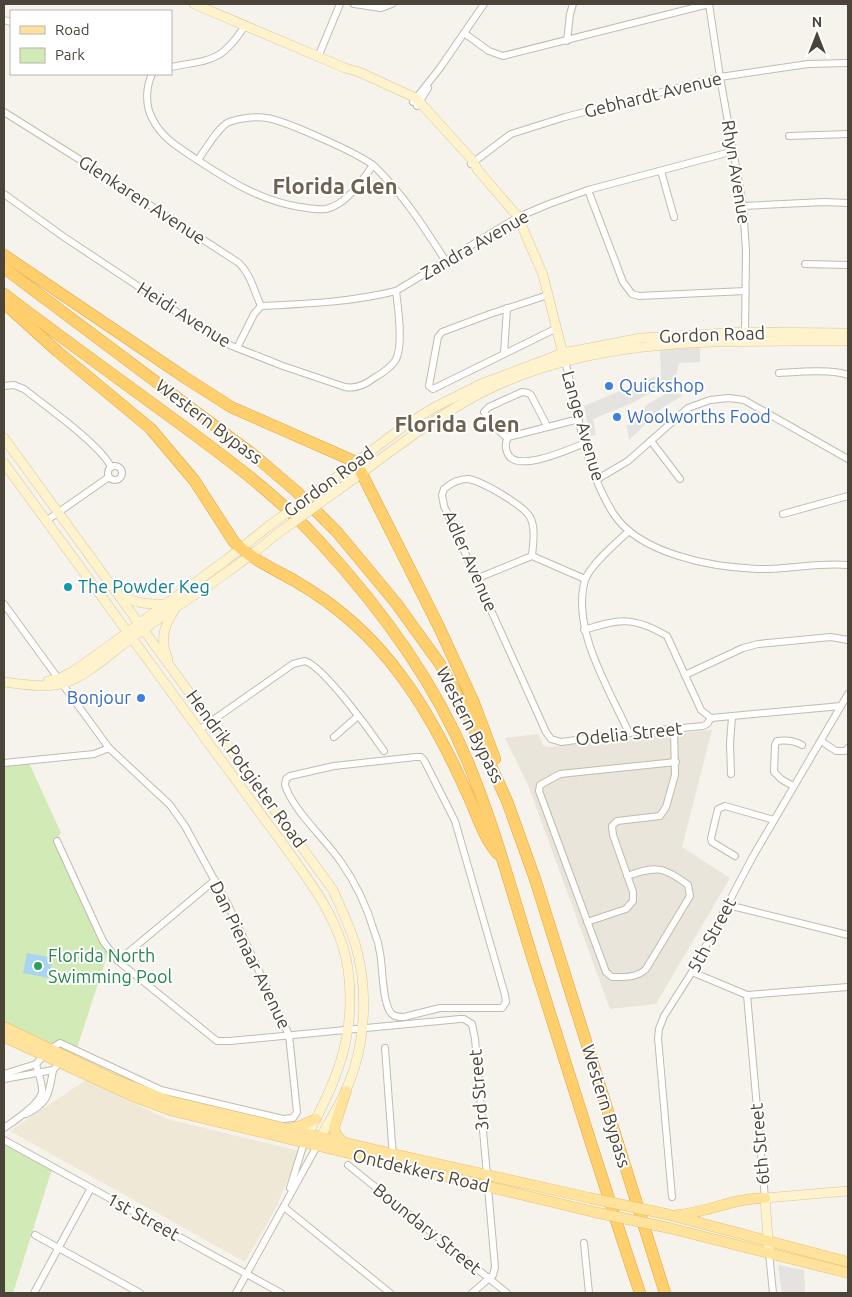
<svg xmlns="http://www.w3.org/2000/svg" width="852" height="1297" font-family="Ubuntu,sans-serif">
  <rect width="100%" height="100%" fill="#f6f3ec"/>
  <path fill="#eae5da" d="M712,730l-30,117 48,31 -74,126 -46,5 -82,-224 -23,-47 33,-4 5,11 5,2z"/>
  <path fill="#efe8d6" d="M86,1080l81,39 133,32 -25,59 -30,52 -235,-131z"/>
  <g fill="#d2eab5">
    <path d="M29,763l32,70 -5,7 52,113 -31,95 -26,-2 -47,-22v-259z"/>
    <path d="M4,1143l48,26 -39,124h-9z"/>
  </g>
  <g fill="#e5e3e0">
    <path d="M700,347v15l-21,1 -4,17 -45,24 -37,15 3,16 -6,1 -6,-30 77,-32 -1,-24z"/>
    <path d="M677,387l5,9 -20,12 -33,32 -2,-15 6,-2v-5l15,-14z"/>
    <path d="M778,1265l26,5 1,23h-23z"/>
  </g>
  <path fill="#a9d4f2" d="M27,953l26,5 -4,20 -26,-5z"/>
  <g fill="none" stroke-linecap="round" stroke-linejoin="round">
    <g stroke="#c2bbae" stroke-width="8">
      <g id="street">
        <path d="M354,4l27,4 11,-4"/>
        <path d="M709,4l11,73 23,129 3,45 -1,84"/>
        <path d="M4,20l7,2"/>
        <path d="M464,33l25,18 14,5 206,-52"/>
        <path d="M567,41l3,-27 3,-10"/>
        <path d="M318,57l22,-53"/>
        <path d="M171,67c41,-8 49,-4 74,-41"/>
        <path d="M152,74c-6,13 -7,31 0,44 10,21 29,31 47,43 32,21 63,40 101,46 8,1 18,3 26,2 21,-5 36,-28 47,-44"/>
        <path d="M413,102l27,-34 44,-64"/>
        <path d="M417,106l11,-18"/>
        <path d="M4,112l78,49 157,102c12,12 15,28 22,43"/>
        <path d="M789,136l59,-2"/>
        <path d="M198,160c7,-10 21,-34 31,-38 11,-4 27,-6 38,-4 19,3 93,36 107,48 29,28 50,61 71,94"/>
        <path d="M471,164l40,-30 54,-17 155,-40 88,-13 40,-1"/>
        <path d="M661,171l13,46"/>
        <path d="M588,190l35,92 9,12 7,2 106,-5"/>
        <path d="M4,194l60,43 158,105 61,24 62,21c11,2 20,-2 29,-9 7,-4 16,-10 21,-17 9,-13 3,-54 1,-70"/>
        <path d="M743,206l81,-4 24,1"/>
        <path d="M805,264l43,1"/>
        <path d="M548,295l-58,19 -48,18 -4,5 -9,49 4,3 124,-61"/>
        <path d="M237,348l17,-34 7,-8c46,-2 91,-4 135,-15l122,-74 31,-13 39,-14 146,-39"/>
        <path d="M504,353l3,-45"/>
        <path d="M565,361c13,50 19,106 48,152 26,41 98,54 144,56 30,1 61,-7 91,-4"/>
        <path d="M779,373c19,-1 52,-4 69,2"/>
        <path d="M4,386l10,-1 10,4c20,16 77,56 87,78"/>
        <path d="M579,419l-71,18c-2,4 -3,10 -1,15 7,23 63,-3 78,-9"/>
        <path d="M507,438l-19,-18 -4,-8 5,-5 33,-15 6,1 3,2 16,31"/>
        <path d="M651,441l29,38"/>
        <circle cx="115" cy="473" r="7"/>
        <path d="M596,480l32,-19 60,-53 22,-8 19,-2 15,2 104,59"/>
        <path d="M783,514l65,-18"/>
        <path d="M46,521l63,-44"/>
        <path d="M532,556c1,-12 4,-28 -2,-39 -7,-12 -48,-36 -62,-38 -9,0 -17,4 -24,10l-2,6 2,11 102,226 5,7 10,3 68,-9 74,-7 4,-2 4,-6"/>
        <path d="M478,578l54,-22 53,23"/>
        <path d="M4,604l105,144 61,57 15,21 43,79 61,130 8,77 -4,6 -10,1 -122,-29 -101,-47 -10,6 -14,15 -32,10"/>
        <path d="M584,630c35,-11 49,-14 83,6l34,74 10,8 130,-12"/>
        <path d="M685,675l58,-27 15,-4 73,-7 17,3"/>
        <path d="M199,730l94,-66 12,-3c19,6 66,71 79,90"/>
        <path d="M629,733c-20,-44 -58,-104 -44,-153 5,-15 32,-38 44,-49"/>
        <path d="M334,737l24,-21"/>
        <path d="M821,741l15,10h9l3,-3"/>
        <path d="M416,757h5l3,3 31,61 50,174 1,7 -4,6h-62l-36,9c-5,0 -10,0 -13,-4 -9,-11 -8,-46 -11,-60 -1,-8 -3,-15 -6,-22 -7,-24 -19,-49 -33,-69 -15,-22 -49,-53 -56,-77l1,-6 4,-3 44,-10z"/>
        <path d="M4,763l90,-9 15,-6"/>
        <path d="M731,774l-1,-31 2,-26"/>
        <path d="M793,786l-12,-7 -7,-7 1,-27 2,-4c9,-1 18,0 25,4"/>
        <path d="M57,841l46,100 15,20 99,80h13l230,-22h4l8,5 3,15 20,228 -2,8 -21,18"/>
        <path d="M735,856l-23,-14 -1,-4 7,-29 7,-3 49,14"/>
        <path d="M627,876c29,-10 36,-10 61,9l2,11 -44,73c-9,9 -22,8 -34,8l-6,-5 -67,-181 1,-6 20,-11 116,-12"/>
        <path d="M728,905l120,30"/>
        <path d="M587,922l39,-13 7,-8v-9l-20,-57 -1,-9 5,-5 43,-5 6,-9 9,-32 -1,-45"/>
        <path d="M118,961l97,-81"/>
        <path d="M692,972l55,23 101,-8"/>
        <path d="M747,995l18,203"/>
        <path d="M385,1048l8,109"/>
        <path d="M4,1079l49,-9 8,-8"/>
        <path d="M26,1114c23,-11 23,-21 27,-44"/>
        <path d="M4,1128c9,-6 36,-24 38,-36 1,-8 -4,-19 -6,-28"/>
        <path d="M4,1140l277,153"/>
        <path d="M348,1165l159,128"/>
        <path d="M290,1188l14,-45"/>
        <path d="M672,1197l-14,-159 1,-9 5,-13 28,-44 60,-114 96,-164"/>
        <path d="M284,1207l106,86"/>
        <path d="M35,1235l105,58"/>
        <path d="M584,1243l5,50"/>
        <path d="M769,1253l4,40"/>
        <path d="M34,1293l57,-105"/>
        <path d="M236,1293l81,-147"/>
      </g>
    </g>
    <g stroke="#d6c79b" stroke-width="10">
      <g id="secondary">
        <path d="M194,4l151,64 14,4 57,26 58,64 3,7 41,48 25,58 21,83"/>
        <path d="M4,438l329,452c8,18 16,35 22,53 14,47 11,103 -9,147 -8,18 -19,34 -27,51"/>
        <path d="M4,463c71,98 143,195 214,293 21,28 41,56 62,84 28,39 61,80 68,129 9,69 -12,112 -43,171"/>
        <path d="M327,484l80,-60 28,-17 46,-23 82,-31 78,-15 104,-6 103,1"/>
        <path d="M334,493c49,-35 95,-73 147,-100 116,-59 242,-51 367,-52"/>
        <path d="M120,593c13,11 27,11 44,11"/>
        <path d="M168,659c-8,-18 -5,-32 6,-48"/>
        <path d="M48,681l10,-2 14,-7 23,-16 131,-96 44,-35"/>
        <path d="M4,682c18,2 39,6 57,2 25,-6 52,-33 73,-48 48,-34 98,-64 143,-102"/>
        <path d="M769,1253l-4,-55 83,-7"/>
      </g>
    </g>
    <g stroke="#e6c16a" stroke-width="11">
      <g id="primary">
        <path d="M4,1027l111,53 54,21 224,53 197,44"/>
        <path d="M4,1037l131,60 38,14 421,101"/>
        <path d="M289,1129l11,-3 16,-7"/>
        <path d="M343,1142l-6,-6 -3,-8 12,-37"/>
        <path d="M666,1214l182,48"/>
        <path d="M678,1215c30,-3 57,-17 87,-17"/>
        <path d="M669,1228l179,45"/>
      </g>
    </g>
    <g stroke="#e0a43c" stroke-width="12">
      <g id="highway">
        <path d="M4,255l180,122 47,30 125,55 83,165 35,76 21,56"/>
        <path d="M4,268l251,188 42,36 40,40 59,71 44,61 25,45 42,92 28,78 130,414"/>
        <path d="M4,294c54,41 109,81 164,121 53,39 106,77 151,126 59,64 114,138 148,219 31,74 50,152 75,228 32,102 64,204 98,305"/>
        <path d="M4,303l53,48 93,77 44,52 40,62c17,17 40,27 61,39 42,24 78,56 107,96 26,35 47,76 65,116 10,21 16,44 31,61"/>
      </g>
    </g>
    <use href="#street" stroke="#fff" stroke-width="6"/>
    <use href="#secondary" stroke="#fff3cd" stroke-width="9"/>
    <use href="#primary" stroke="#ffe39c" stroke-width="10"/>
    <use href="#highway" stroke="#ffcf6e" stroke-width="11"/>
    <g stroke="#d6c79b" stroke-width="10" stroke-linecap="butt">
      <g id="secondary-bridge">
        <path d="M270,525l57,-41"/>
        <path d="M277,534l57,-41"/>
      </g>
    </g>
    <g stroke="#e6c16a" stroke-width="11" stroke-linecap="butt">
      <g id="primary-bridge">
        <path d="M590,1198l76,16"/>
        <path d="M594,1212l75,16"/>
      </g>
    </g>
    <use href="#secondary-bridge" stroke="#fff3cd" stroke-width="9"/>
    <use href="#primary-bridge" stroke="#ffe39c" stroke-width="10"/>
  </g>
  <g fill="#3f7fe0" stroke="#fff" stroke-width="2">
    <circle cx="609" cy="386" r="5"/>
    <circle cx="617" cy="417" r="5"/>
    <circle cx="141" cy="698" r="5"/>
  </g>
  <circle fill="#0f9aa8" stroke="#fff" stroke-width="2" cx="68" cy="587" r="5"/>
  <circle fill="#2e9e5b" stroke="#fff" stroke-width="2" cx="38" cy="966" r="5"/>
  <g text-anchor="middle" stroke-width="4" stroke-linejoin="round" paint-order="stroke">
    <g font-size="18" fill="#4b4439" stroke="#fff">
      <text transform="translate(653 95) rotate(-14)" y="6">Gebhardt Avenue</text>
      <text transform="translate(736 172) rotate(81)" y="6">Rhyn Avenue</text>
      <text transform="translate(142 200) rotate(33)" y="6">Glenkaren Avenue</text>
      <text transform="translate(475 245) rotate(-30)" y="6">Zandra Avenue</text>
      <text transform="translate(184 315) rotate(32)" y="6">Heidi Avenue</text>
      <text transform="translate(712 335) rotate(-2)" y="6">Gordon Road</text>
      <text transform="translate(209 422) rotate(37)" y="6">Western Bypass</text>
      <text transform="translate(583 426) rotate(74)" y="6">Lange Avenue</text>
      <text transform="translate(329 482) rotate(-36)" y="6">Gordon Road</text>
      <text transform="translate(470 561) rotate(66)" y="6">Adler Avenue</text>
      <text transform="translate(470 725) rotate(63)" y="6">Western Bypass</text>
      <text transform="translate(629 734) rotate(-6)" y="6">Odelia Street</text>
      <text transform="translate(246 769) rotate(54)" y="6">Hendrik Potgieter Road</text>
      <text transform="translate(712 935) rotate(-62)" y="6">5th Street</text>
      <text transform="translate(250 955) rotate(64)" y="6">Dan Pienaar Avenue</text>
      <text transform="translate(479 1090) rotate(-95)" y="6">3rd Street</text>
      <text transform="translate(606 1106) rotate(73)" y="6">Western Bypass</text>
      <text transform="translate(760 1144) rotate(-95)" y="6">6th Street</text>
      <text transform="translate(421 1171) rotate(13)" y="6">Ontdekkers Road</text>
      <text transform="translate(143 1217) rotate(29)" y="6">1st Street</text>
      <text transform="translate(427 1229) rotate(39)" y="6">Boundary Street</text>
    </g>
    <g font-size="18" fill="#366cbe" stroke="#fff" text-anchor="start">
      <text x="619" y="392">Quickshop</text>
      <text x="627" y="423">Woolworths Food</text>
      <text x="131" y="704" text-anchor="end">Bonjour</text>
    </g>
    <g font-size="18" fill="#0d838f" stroke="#fff" text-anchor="start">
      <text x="78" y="593">The Powder Keg</text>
    </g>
    <g font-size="18" fill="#27864d" stroke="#fff" text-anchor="start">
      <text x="48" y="962">Florida North<tspan x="48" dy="21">Swimming Pool</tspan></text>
    </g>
    <g font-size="22" font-weight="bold" fill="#6e6250" stroke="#fff">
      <text x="335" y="194">Florida Glen</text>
      <text x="457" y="432">Florida Glen</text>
    </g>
  </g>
  <rect width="852" height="1297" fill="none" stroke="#4b4439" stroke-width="10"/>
  <rect x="10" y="10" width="162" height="65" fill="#ffffff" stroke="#b7b4b0"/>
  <rect x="20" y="26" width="25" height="8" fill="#ffe39c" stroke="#b7b4b0"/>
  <text x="55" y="35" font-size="15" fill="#4b4439">Road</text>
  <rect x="20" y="48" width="25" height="15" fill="#d2eab5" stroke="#b7b4b0"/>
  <text x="55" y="60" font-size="15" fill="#4b4439">Park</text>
  <g transform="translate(817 35)" stroke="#ffffff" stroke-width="4" paint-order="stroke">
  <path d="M0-4L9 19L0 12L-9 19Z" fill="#4b4439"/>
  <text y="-8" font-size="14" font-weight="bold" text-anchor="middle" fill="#4b4439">N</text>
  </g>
</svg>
